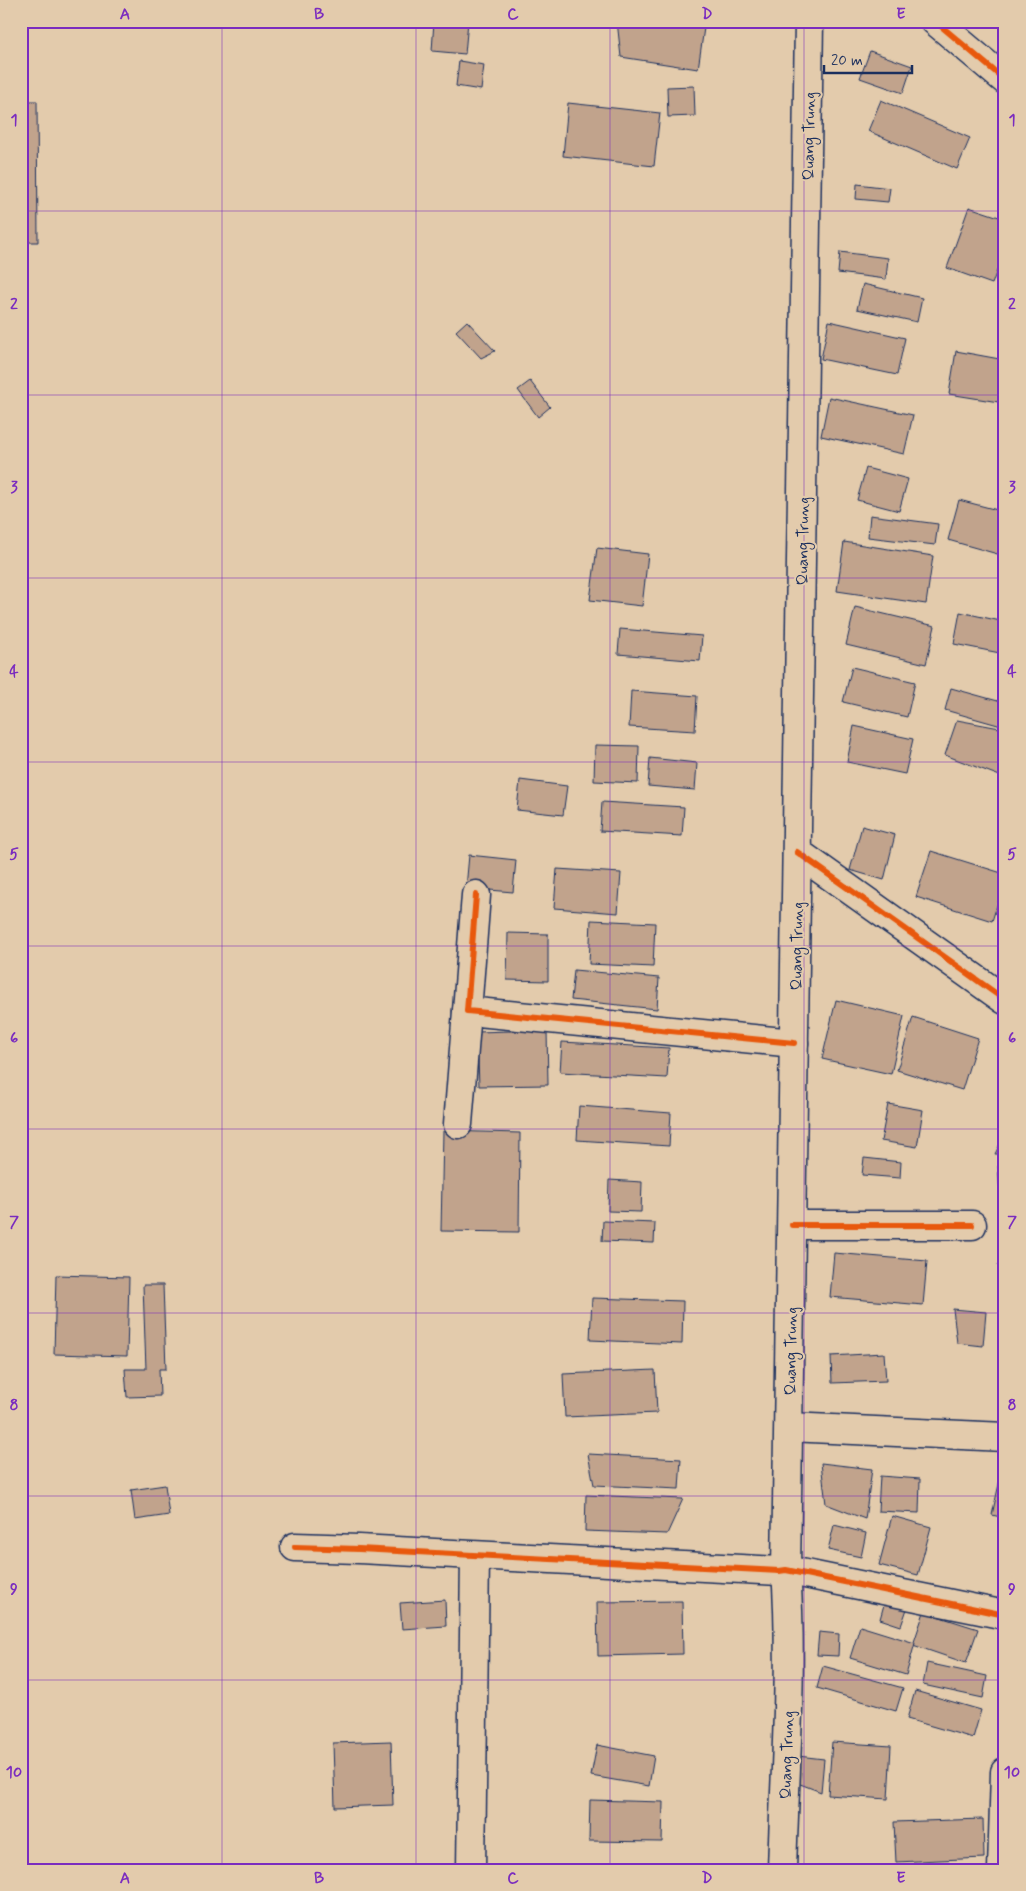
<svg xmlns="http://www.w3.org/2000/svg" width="1026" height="1891" font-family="Mynerve,sans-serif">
  <rect width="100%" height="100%" fill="#e3cbac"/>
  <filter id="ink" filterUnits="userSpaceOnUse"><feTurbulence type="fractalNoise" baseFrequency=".02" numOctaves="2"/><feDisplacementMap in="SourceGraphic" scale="10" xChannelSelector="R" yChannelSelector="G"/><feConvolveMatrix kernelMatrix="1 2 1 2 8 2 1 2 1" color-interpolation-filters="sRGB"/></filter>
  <g filter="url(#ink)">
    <g fill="#c1a38c" stroke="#1b2f5e">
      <path d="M434,21h34l-3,33 -33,-3z"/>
      <path d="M617,21h88l-7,48 -77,-12z"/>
      <path d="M870,51l42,15 -9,27 -43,-15z"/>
      <path d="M459,61l25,4 -3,25 -25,-4z"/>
      <path d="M694,86l1,30 -27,1 -1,-30z"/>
      <path d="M881,100l89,38 -13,31 -89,-38z"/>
      <path d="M21,101h16l1,141h-17z"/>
      <path d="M568,103l92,10 -6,53 -91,-10z"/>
      <path d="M857,184l33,4 -2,14 -32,-3z"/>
      <path d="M969,207l36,12v30l-13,35 -45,-16z"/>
      <path d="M840,252l48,6 -2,21 -48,-6z"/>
      <path d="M863,284l59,14 -5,24 -60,-13z"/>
      <path d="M467,321l28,30 -14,7 -25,-27z"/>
      <path d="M829,321l76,17 -8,37 -76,-16z"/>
      <path d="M956,351l49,9v43l-56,-9z"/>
      <path d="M530,381l20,26 -12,10 -20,-27z"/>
      <path d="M829,397l84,18 -9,39 -83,-18z"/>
      <path d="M866,468l42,11 -9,32 -42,-11z"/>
      <path d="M959,500l46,12v31l-4,12 -53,-15z"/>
      <path d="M870,515l68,9 -3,21 -67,-8z"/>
      <path d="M844,542l89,14 -7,48 -89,-13z"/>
      <path d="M597,548l51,6 -6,52 -52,-6z"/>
      <path d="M855,607l80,19 -9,38 -80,-19z"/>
      <path d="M960,612l45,10v32l-51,-10z"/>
      <path d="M620,629l82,7 -2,25 -82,-7z"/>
      <path d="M21,633l6,1 -6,31z"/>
      <path d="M852,667l63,15 -8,35 -64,-15z"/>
      <path d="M951,688l54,15v24l-60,-17z"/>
      <path d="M631,691l66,5 -2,35 -66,-4z"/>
      <path d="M957,720l48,9v49l-60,-23z"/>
      <path d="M854,726l59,13 -8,35 -58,-12z"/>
      <path d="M595,745l44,1 -1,37 -44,-2z"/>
      <path d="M650,758l47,5 -2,27 -47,-4z"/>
      <path d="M520,780l47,6 -4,29 -46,-5z"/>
      <path d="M602,802l82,5 -2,29 -82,-5z"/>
      <path d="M862,826l33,9 -11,45 -34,-10z"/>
      <path d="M931,851l74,23v6l-13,41 -76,-24z"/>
      <path d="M469,855l47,5 -3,32 -47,-4z"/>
      <path d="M557,869l64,4 -3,40 -64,-5z"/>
      <path d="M591,920l64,3 -2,44 -64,-3z"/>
      <path d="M508,933l40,1v47l-41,-1z"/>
      <path d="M574,970l85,8 -2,31 -86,-9z"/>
      <path d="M836,1000l68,16 -13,58 -69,-15z"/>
      <path d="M913,1017l65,21 -16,52 -65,-20z"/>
      <path d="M547,1030l1,55 -69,1 -2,-54z"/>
      <path d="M562,1042l107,6 -2,30 -107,-6z"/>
      <path d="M888,1104l35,6 -6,37 -36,-6z"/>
      <path d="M579,1106l92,7 -2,33 -92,-6z"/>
      <path d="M443,1131l77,2 -1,99 -78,-1z"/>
      <path d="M1005,1134v20h-10z"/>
      <path d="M864,1158l37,4 -1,16 -38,-3z"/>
      <path d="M998,1166h7v55l-3,1z"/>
      <path d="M609,1180l33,2 -1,30 -33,-1z"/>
      <path d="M603,1221l52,2 -1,20 -52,-2z"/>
      <path d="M834,1253l93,8 -4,44 -93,-8z"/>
      <path d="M998,1265l7,1v14z"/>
      <path d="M56,1275l73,2 -2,79 -73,-2z"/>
      <path d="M143,1285h20l3,84h-7l1,27 -33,1 -2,-28h21z"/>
      <path d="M592,1298l91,3 -1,43 -92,-4z"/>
      <path d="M953,1309l33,3 -3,34 -26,-3z"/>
      <path d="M884,1353l2,28 -54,2 -1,-27z"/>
      <path d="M655,1370l2,43 -92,4 -2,-43z"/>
      <path d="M588,1454l93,5 -2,30 -85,-4z"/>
      <path d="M821,1463l51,6 -7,50 -39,-15z"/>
      <path d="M1001,1475l4,1v42l-13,-3z"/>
      <path d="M880,1476l40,3 -1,34 -41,-2z"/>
      <path d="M165,1485l4,30 -34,5 -4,-30z"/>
      <path d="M586,1495l97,4 -16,35 -82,-3z"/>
      <path d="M892,1516l39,11 -13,48 -39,-10z"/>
      <path d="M834,1525l32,8 -5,24 -33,-7z"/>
      <path d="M445,1600l1,26 -44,3 -2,-26z"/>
      <path d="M682,1601l1,53 -85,2 -1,-54z"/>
      <path d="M885,1601l22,8 -6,17 -21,-7z"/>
      <path d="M924,1612l54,17 -12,34 -53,-18z"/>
      <path d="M860,1626l55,17 -9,32 -56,-17z"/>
      <path d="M819,1632l20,2 -1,22 -21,-1z"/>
      <path d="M927,1663l60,13 -4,22 -60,-13z"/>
      <path d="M823,1666l80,22 -7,23 -79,-23z"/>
      <path d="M915,1691l66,19 -8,28 -66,-19z"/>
      <path d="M391,1741l2,64 -58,2 -2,-64z"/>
      <path d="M832,1742l59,4 -3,53 -60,-4z"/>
      <path d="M597,1745l57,11 -5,30 -58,-10z"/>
      <path d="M789,1755l35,4 -3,33 -34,-13z"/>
      <path d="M590,1800l73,2 -1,40 -73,-1z"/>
      <path d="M983,1819l1,39 -88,4 -2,-40z"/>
    </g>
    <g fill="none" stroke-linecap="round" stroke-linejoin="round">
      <g stroke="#1b2f5e" stroke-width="31">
        <g id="street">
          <path d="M797,852l208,148"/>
          <path d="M476,895l-9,116 327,32"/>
          <path d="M458,1124l9,-113"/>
          <path d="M792,1225h180"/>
          <path d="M789,1427l216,10"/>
          <path d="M295,1547l64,2 420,22 7,-1 219,45"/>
          <path d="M471,1870l4,-314"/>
          <path d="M1002,1870l3,-98"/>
        </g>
      </g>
      <g stroke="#1b2f5e" stroke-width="31">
        <g id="secondary">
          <path d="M935,21l70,59"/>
          <path d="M782,1870c3,-100 11,-200 4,-300l23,-1549"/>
        </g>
      </g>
      <use href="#street" stroke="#e3cbac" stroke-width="28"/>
      <use href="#secondary" stroke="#e3cbac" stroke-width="28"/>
      <g stroke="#e3cbac" stroke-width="9">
        <g id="cycleway">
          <path d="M935,21l70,59"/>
          <path d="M797,852l208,148"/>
          <path d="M476,895l-9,116 327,32"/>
          <path d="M792,1225h180"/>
          <path d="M295,1547l64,2 420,22 7,-1 219,45"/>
          <path d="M1002,1870l3,-98"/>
        </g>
      </g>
      <use href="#cycleway" stroke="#e8590c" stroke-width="6"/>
    </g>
  </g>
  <path fill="none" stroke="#7b2cbf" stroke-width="1" stroke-opacity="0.55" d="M222,21v1849M416,21v1849M610,21v1849M804,21v1849M21,211h984M21,395h984M21,578h984M21,762h984M21,946h984M21,1129h984M21,1313h984M21,1496h984M21,1680h984"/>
  <g text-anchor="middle" stroke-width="4" stroke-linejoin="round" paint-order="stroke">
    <g font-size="16" fill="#1b2f5e" stroke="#e3cbac">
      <text transform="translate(808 136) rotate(-89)" y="6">Quang Trung</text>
      <text transform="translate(802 541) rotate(-89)" y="6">Quang Trung</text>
      <text transform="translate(796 946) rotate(-89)" y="6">Quang Trung</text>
      <text transform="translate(790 1351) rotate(-89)" y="6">Quang Trung</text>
      <text transform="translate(786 1755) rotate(-88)" y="6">Quang Trung</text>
    </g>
  </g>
  <rect width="1026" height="1891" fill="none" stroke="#e3cbac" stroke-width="55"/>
  <path d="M824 65v8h88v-8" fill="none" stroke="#1b2f5e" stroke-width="2.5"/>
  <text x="831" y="65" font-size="15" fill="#1b2f5e" stroke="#e3cbac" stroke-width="4" paint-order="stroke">20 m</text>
  <rect x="28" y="28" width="970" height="1836" fill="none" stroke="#7b2cbf" stroke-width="2"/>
  <g font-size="16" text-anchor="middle" font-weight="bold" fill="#7b2cbf">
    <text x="125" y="19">A</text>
    <text x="319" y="19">B</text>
    <text x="513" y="19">C</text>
    <text x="707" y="19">D</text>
    <text x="901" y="19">E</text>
    <text x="14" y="125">1</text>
    <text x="1012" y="125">1</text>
    <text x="14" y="309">2</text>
    <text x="1012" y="309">2</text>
    <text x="14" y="492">3</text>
    <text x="1012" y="492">3</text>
    <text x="14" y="676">4</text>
    <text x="1012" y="676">4</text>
    <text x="14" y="859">5</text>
    <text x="1012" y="859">5</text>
    <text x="14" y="1043">6</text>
    <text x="1012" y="1043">6</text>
    <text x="14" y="1227">7</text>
    <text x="1012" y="1227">7</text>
    <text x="14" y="1410">8</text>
    <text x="1012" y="1410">8</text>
    <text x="14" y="1594">9</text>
    <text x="1012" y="1594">9</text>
    <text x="14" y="1777">10</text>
    <text x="1012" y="1777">10</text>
    <text x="125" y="1883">A</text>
    <text x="319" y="1883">B</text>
    <text x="513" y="1883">C</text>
    <text x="707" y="1883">D</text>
    <text x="901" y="1883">E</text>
  </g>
</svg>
